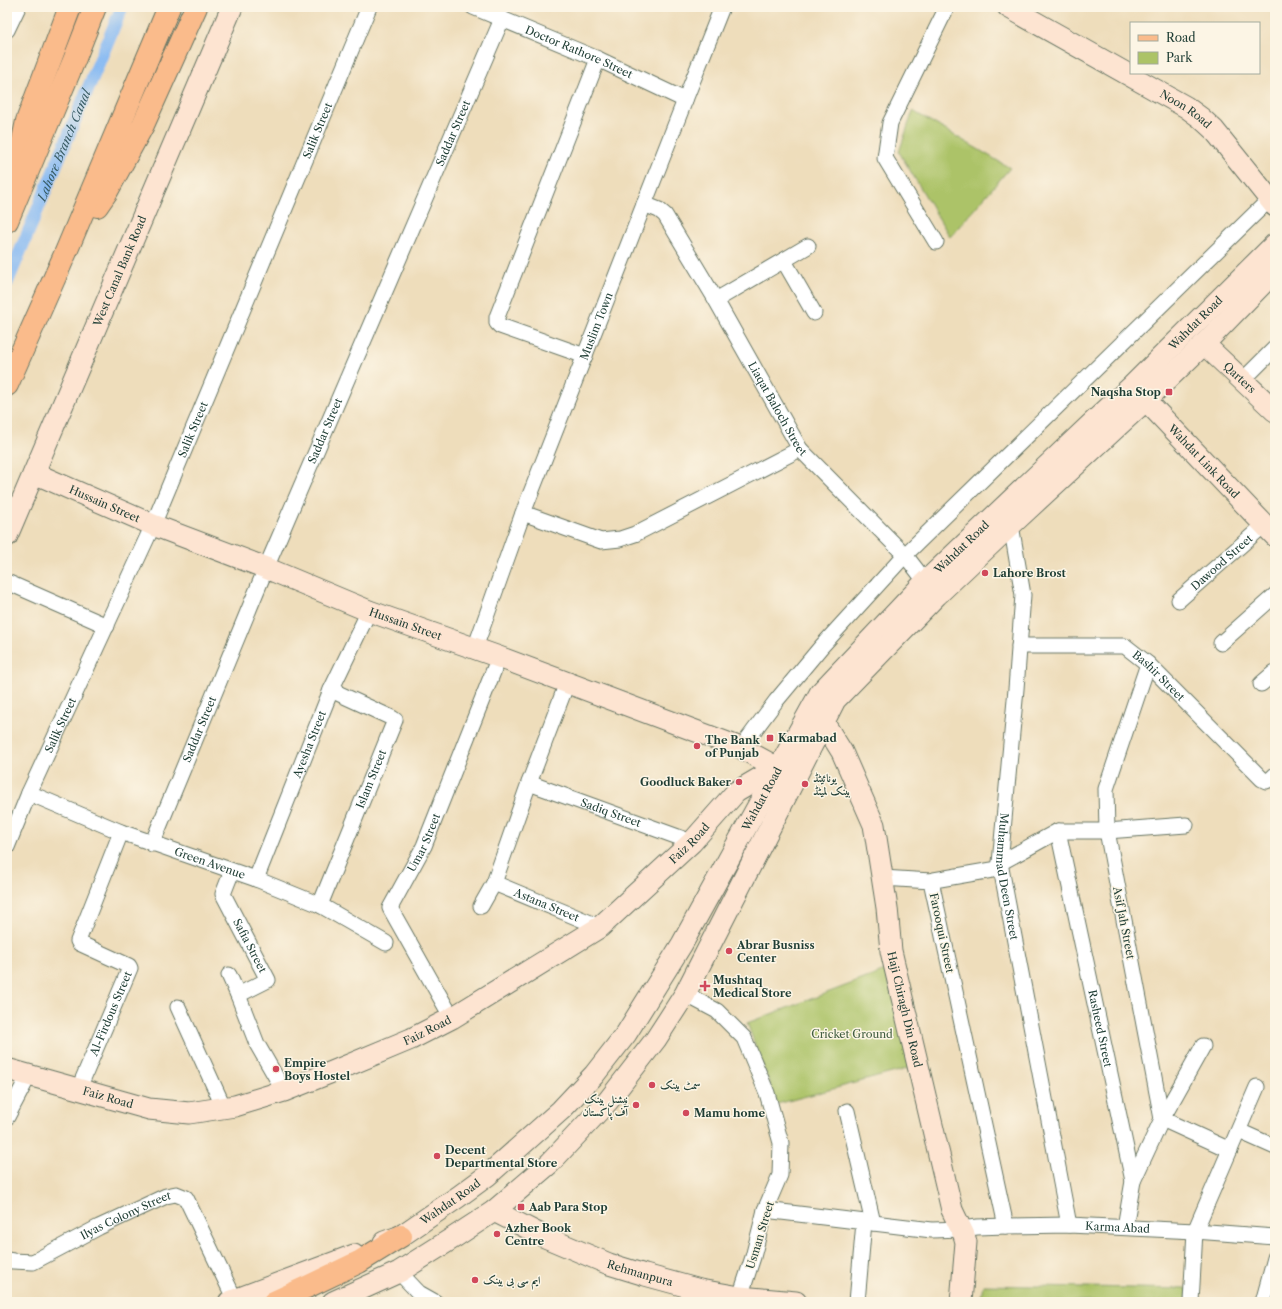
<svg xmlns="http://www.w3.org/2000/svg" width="1282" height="1309" font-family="'Libre Caslon Text',Amiri,serif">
  <rect width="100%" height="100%" fill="#fcf5e5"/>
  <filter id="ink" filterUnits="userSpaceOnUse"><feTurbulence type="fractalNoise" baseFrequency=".025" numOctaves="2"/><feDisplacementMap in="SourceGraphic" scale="8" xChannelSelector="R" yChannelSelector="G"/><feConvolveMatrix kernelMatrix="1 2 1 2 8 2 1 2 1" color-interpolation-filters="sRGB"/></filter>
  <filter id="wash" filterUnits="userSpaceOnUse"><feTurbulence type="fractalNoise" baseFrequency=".012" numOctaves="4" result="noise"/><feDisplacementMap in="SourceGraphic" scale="16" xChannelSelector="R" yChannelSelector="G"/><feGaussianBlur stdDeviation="0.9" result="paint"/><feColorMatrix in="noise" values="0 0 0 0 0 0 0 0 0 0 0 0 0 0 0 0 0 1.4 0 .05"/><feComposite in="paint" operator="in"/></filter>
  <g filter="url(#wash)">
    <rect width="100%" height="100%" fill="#edb"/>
    <g fill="#acc367" stroke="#66804e">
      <path d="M913,111l97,57 -60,69 -51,-85z"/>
      <path d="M885,971l29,96 -137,37 -30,-81z"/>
      <path d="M983,1285l205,4 -2,13h-206z"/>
    </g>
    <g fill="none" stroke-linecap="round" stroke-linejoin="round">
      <path stroke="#86b9f3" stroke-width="13" id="s1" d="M7,283l115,-276"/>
    </g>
  </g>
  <g filter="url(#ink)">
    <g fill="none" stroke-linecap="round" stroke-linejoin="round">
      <g stroke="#677563" stroke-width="17">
        <g id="street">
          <path id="s2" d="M473,7l125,52 87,41"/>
          <path d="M7,30l11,-23"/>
          <path id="s3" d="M644,204l15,6 6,5 51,85 84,149 105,106 27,35"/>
          <path d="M936,242l-51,-84 5,-35 57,-116"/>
          <path d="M784,261l30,52"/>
          <path d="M716,300l92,-54"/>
          <path d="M585,356l-85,-30 -3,-3v-6l101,-258"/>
          <path d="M1243,380l32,-32"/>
          <path d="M523,513l78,28 19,-2 15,-5 165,-85"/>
          <path id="s4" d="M1011,525l12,70 -7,94 -16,174 69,362"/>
          <path d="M7,582l100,44"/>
          <path id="s5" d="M1179,600l85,-75"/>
          <path d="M1221,643l54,-48"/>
          <path id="s6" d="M1019,646h106l23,18 114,115 4,2 5,-2 4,-4"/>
          <path id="s7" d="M475,648l48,-135 162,-413 37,-93"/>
          <path d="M1261,684l14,-12"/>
          <path d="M741,748l35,-47 45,-54 84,-92 370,-361"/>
          <path id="s8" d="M529,783l163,59"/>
          <path id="s9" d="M29,793l92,39 135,47 64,26 66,38"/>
          <path id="s10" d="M1058,831l75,350 -8,46"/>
          <path id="s11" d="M152,844l114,-276 236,-549"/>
          <path id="s12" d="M7,847l22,-54 124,-268 216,-518"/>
          <path id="s13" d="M232,871l-9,23 45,86 -30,15"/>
          <path d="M882,878l49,3"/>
          <path id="s14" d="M256,879l75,-189 38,-79"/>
          <path id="s15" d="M494,883l106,44"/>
          <path id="s16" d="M320,905l75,-185 -3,-2 -61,-28"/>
          <path d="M481,906l13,-23 35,-100 38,-100"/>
          <path d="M229,975l9,20 19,49 27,47"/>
          <path d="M685,994l32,17 27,27 23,55 14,50 -1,32 -15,35 -12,47 -13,40"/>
          <path d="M178,1007l46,101"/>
          <path id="s17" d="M452,1018l-62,-110 34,-62 75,-189"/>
          <path d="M1203,1046l-41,73 68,31"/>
          <path id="s18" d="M79,1088l51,-120 -1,-2 -50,-23 -1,-2 43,-109"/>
          <path d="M847,1111l26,112"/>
          <path d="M7,1117l22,-42"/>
          <path d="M1239,1131l36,16"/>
          <path d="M1133,1181l29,-62 -55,-288 -1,-42 42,-125"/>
          <path id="s19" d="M765,1210l167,20 29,-1 16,-2 29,-1 63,-1 126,6 80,6"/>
          <path d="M1006,1226l-75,-345 3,-1 64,-11 2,-6 58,-32h49l79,-6"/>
          <path id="s20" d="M7,1260l6,1 20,1 66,-35 67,-31 10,-2 10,4 49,102"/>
          <path d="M399,1272l20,21 16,9"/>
          <path d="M857,1302l7,-80"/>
          <path d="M1191,1302l4,-71 62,-144"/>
          <path d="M1263,1302l12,-44"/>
        </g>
      </g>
      <g stroke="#677563" stroke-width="23">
        <g id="secondary">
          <path id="s21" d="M1008,7l178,100 15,11 13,12 61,76"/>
          <path id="s22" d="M1204,344l71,67"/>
          <path id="s23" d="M1137,391l138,145"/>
          <path id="s24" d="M34,473l119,52 113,43 103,43 130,46 242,91 37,20 10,5"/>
          <path id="s25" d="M7,536l225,-529"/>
          <path id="s26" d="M824,723l18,29 32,73 13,83 4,43 61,259 12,25 2,7 -5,60"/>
          <path id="s27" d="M7,1069l142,40 40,4 46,-7 49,-15 48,-19 79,-33 41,-21 148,-91 92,-85 44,-50 41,-24"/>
          <path id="s28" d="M494,1211l51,26 64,27 36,11 55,15 40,7 56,5"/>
          <path id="s29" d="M384,1242l17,-6 57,-39 30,-22 73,-65 33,-35 32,-41 56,-90 138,-251 105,-111 168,-160 39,-36 143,-142"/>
          <path d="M229,1302l125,-47"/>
          <path d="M333,1302l66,-30 57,-36 38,-25 56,-48 58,-62 48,-62 29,-45 150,-294 102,-105 74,-70 135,-125 58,-56 71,-73"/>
        </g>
      </g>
      <g stroke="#677563" stroke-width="24">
        <path id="primary" d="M274,1302l37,-17 48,-23 42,-26"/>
      </g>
      <g stroke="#677563" stroke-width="24">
        <g id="highway">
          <path d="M16,174l11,-53 43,-114"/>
          <path d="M97,206l9,-13 37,-68 53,-118"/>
          <path d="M7,221l68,-163 20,-51"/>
          <path d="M7,385l59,-133 103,-245"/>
        </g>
      </g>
      <use href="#street" stroke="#fff" stroke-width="15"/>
      <use href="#secondary" stroke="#fde4d1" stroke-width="21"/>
      <use href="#primary" stroke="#fabb8b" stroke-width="22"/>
      <use href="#highway" stroke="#fabb8b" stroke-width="22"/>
    </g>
  </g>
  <g fill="#d1495b" stroke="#fcf5e5" stroke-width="1.5">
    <rect x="1165" y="388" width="8" height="8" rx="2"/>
    <circle cx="985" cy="573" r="4"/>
    <rect x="766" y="734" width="8" height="8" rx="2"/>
    <circle cx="697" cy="746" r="4"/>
    <circle cx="739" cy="782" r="4"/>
    <circle cx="805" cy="784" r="4"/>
    <circle cx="729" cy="951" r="4"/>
    <path d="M703 980h4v4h4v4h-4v4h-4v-4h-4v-4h4z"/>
    <circle cx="276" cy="1069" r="4"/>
    <circle cx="652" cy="1085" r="4"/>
    <circle cx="636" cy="1105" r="4"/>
    <circle cx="686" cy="1113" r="4"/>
    <circle cx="437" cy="1156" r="4"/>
    <rect x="517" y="1203" width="8" height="8" rx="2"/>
    <circle cx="497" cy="1234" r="4"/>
    <circle cx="475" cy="1280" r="4"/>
  </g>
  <g text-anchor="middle" stroke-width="3" stroke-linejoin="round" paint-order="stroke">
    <g font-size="11" fill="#1f3d34" stroke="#fcf5e5">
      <text dy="4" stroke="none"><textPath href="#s2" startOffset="115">Doctor Rathore Street</textPath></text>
      <text dy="4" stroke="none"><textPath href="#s21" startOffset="205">Noon Road</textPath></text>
      <text dy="4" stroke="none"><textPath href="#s12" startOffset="781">Salik Street</textPath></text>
      <text dy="4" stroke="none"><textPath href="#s11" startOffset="772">Saddar Street</textPath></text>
      <text dy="4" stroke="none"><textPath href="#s25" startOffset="288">West Canal Bank Road</textPath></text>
      <text dy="4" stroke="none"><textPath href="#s29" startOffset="1242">Wahdat Road</textPath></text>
      <text dy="4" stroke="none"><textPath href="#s7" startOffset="344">Muslim Town</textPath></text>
      <text dy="4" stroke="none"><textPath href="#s22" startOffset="49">Qarters</textPath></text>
      <text dy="4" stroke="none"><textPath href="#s3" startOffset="248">Liaqat Baloch Street</textPath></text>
      <text dy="4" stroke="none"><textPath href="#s12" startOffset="457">Salik Street</textPath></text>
      <text dy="4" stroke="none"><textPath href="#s11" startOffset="448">Saddar Street</textPath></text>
      <text dy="4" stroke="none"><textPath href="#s23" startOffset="97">Wahdat Link Road</textPath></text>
      <text dy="4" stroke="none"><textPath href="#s24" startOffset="77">Hussain Street</textPath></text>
      <text dy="4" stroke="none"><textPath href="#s29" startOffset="918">Wahdat Road</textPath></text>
      <text dy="4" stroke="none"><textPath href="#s5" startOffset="57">Dawood Street</textPath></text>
      <text dy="4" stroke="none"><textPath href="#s24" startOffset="401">Hussain Street</textPath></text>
      <text dy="4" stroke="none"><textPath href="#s6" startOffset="151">Bashir Street</textPath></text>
      <text dy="4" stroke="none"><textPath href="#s12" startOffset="133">Salik Street</textPath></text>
      <text dy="4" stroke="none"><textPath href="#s11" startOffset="124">Saddar Street</textPath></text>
      <text dy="4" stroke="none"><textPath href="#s14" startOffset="145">Ayesha Street</textPath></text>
      <text dy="4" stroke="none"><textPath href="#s16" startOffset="136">Islam Street</textPath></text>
      <text dy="4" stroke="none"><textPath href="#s29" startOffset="594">Wahdat Road</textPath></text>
      <text dy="4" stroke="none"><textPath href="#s8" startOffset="87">Sadiq Street</textPath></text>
      <text dy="4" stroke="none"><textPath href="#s17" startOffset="200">Umar Street</textPath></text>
      <text dy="4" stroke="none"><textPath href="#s27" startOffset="765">Faiz Road</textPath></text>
      <text dy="4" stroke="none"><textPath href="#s9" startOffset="194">Green Avenue</textPath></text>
      <text dy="4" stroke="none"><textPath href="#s4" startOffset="354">Muhammad Deen Street</textPath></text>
      <text dy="4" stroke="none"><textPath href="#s15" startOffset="57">Astana Street</textPath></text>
      <text transform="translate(1124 923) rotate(79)" y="4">Asif Jah Street</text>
      <text transform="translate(942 933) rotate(78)" y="4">Farooqui Street</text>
      <text dy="4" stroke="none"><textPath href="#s13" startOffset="83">Safia Street</textPath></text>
      <text dy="4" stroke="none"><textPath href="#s26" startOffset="301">Haji Chiragh Din Road</textPath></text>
      <text dy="4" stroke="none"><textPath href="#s18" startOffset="81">Al-Firdous Street</textPath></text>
      <text dy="4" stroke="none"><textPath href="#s10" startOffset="202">Rasheed Street</textPath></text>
      <text dy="4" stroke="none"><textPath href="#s27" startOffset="441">Faiz Road</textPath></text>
      <text dy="4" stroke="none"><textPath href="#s27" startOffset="105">Faiz Road</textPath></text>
      <text dy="4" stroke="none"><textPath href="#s29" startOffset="78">Wahdat Road</textPath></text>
      <text dy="4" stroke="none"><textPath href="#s20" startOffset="130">Ilyas Colony Street</textPath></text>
      <text dy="4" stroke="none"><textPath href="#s19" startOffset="354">Karma Abad</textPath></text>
      <text transform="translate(760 1235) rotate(-73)" y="4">Usman Street</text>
      <text dy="4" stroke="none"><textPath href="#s28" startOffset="159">Rehmanpura</textPath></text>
    </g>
    <g font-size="11" font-weight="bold" fill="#1f3d34" stroke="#fcf5e5" text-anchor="start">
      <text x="1161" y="396" text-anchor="end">Naqsha Stop</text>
      <text x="993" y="577">Lahore Brost</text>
      <text x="778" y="742">Karmabad</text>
      <text x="705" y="744">The Bank<tspan x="705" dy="13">of Punjab</tspan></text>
      <text x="813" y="782">یونائیٹڈ<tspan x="813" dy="13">بینک لمیٹڈ</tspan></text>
      <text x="731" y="786" text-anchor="end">Goodluck Baker</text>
      <text x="737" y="949">Abrar Busniss<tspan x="737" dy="13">Center</tspan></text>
      <text x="713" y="984">Mushtaq<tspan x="713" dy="13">Medical Store</tspan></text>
      <text x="284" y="1067">Empire<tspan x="284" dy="13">Boys Hostel</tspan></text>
      <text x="660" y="1089">سمٹ بینک</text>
      <text x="628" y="1103" text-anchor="end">نیشنل بینک<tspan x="628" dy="13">آف پاکستان</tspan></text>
      <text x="694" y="1117">Mamu home</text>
      <text x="445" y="1154">Decent<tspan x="445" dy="13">Departmental Store</tspan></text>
      <text x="529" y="1211">Aab Para Stop</text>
      <text x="505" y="1232">Azher Book<tspan x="505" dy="13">Centre</tspan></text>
      <text x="483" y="1284">ایم سی بی بینک</text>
    </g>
    <g font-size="11" fill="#425e41" stroke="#fcf5e5">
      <text x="852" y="1038">Cricket Ground</text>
    </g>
    <g font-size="12" font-style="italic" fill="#395c64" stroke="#fcf5e5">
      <text dy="4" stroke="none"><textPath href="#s1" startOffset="149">Lahore Branch Canal</textPath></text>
    </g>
  </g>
  <rect width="1282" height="1309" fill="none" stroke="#fcf5e5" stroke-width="24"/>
  <rect x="1130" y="22" width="130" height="52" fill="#fcf5e5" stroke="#a4ab9e"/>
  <rect x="1138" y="35" width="20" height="6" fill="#fabb8b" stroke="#a4ab9e"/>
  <text x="1166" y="42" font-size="12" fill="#1f3d34">Road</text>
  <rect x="1138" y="52" width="20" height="12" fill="#acc367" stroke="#a4ab9e"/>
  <text x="1166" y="62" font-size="12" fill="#1f3d34">Park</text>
</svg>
